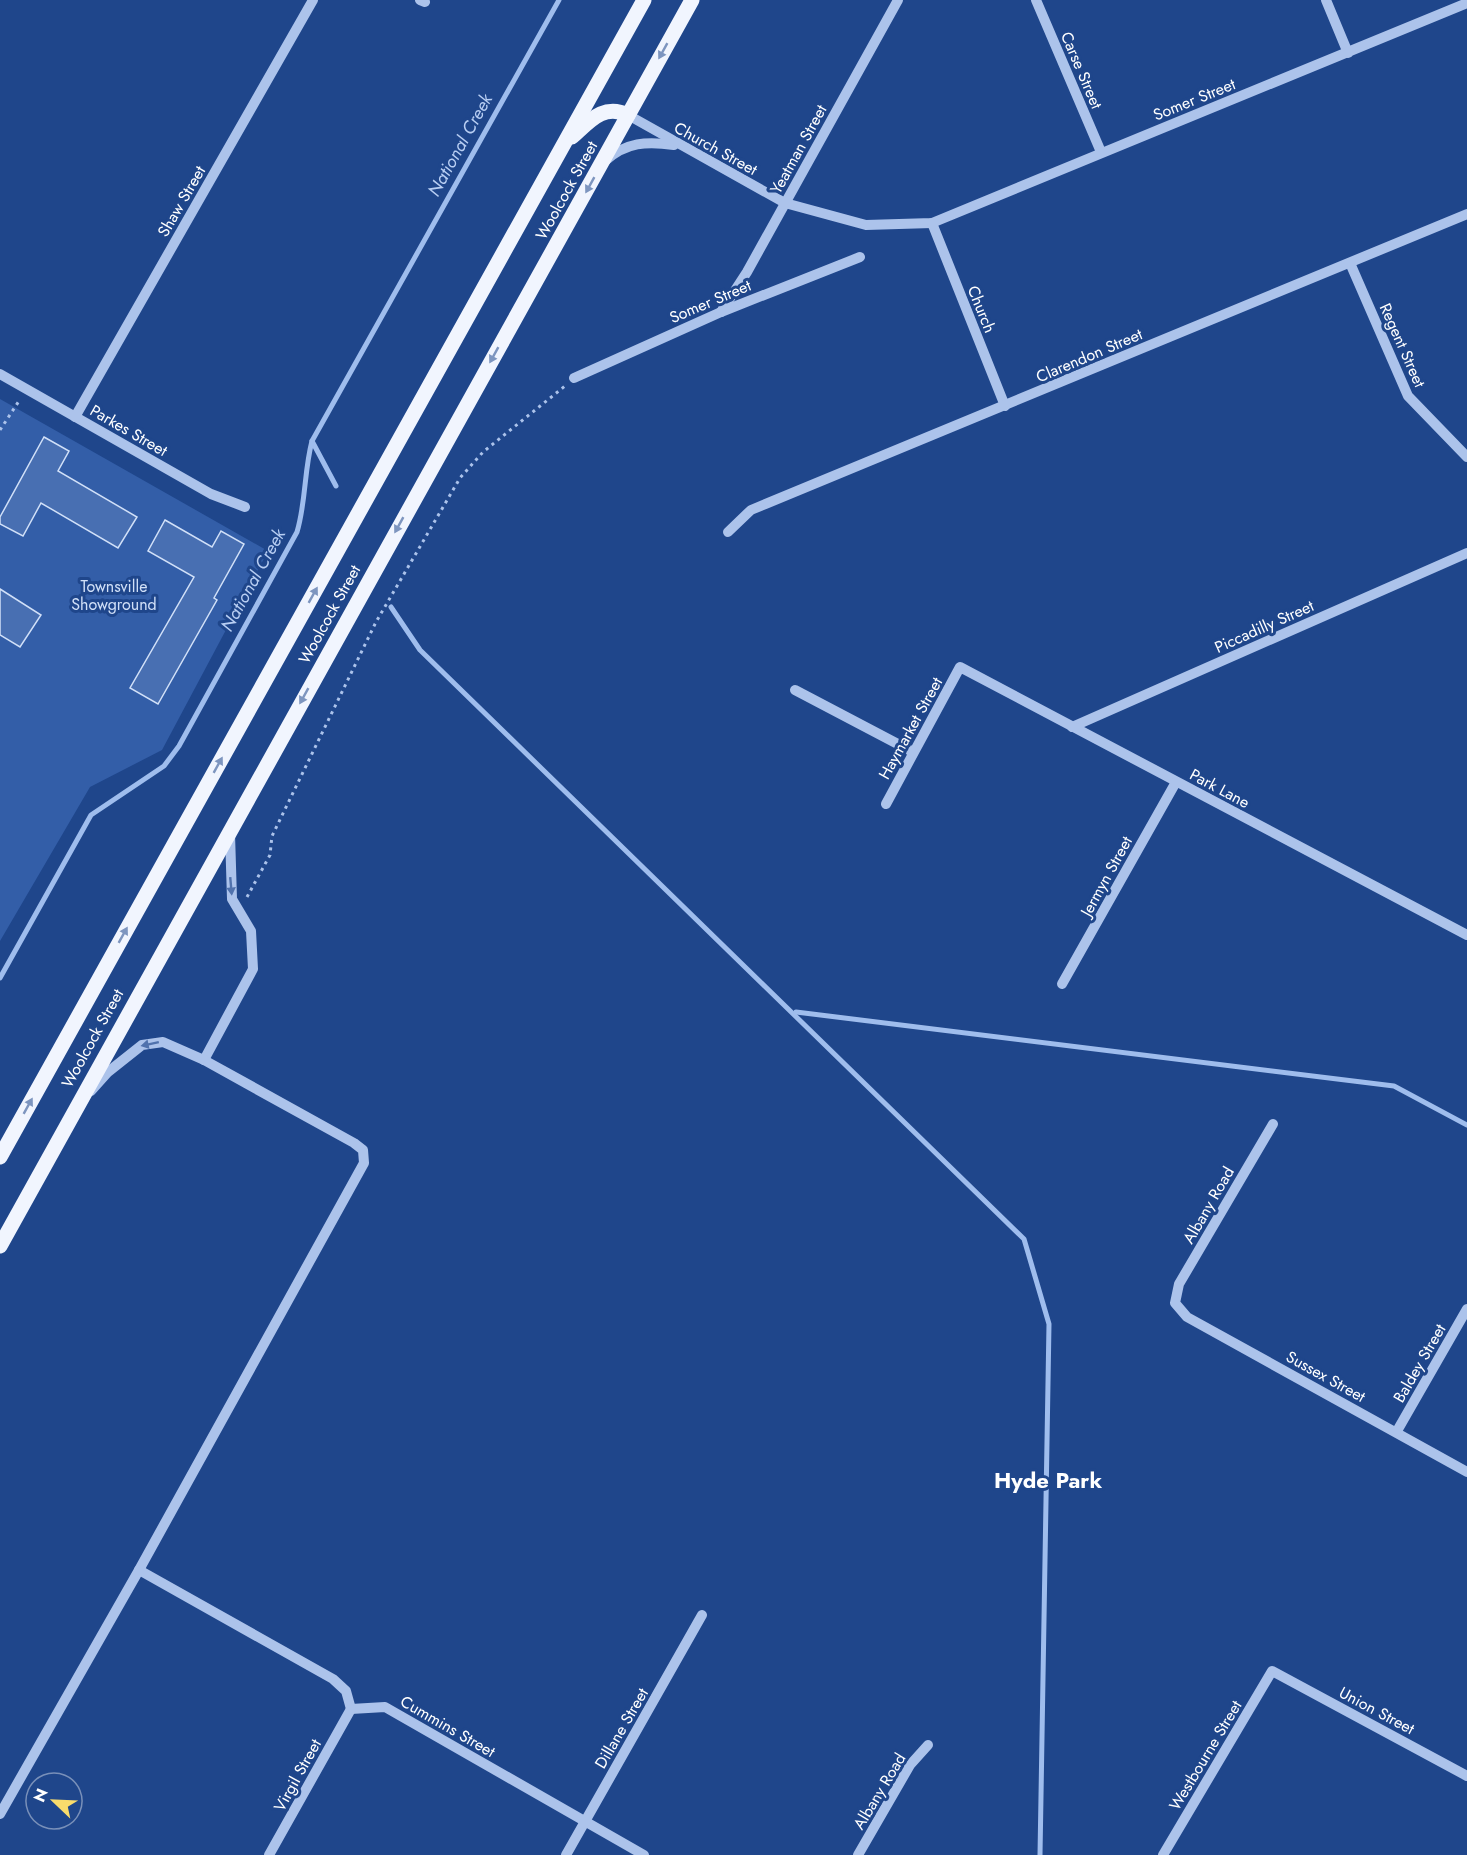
<svg xmlns="http://www.w3.org/2000/svg" width="1467" height="1855" font-family="Jost,sans-serif">
  <rect width="100%" height="100%" fill="#1f468b"/>
  <path fill="#335ea8" d="M0,399l268,152 -106,199 -72,37 -90,154z"/>
  <g fill="none" stroke-linecap="round" stroke-linejoin="round">
    <g stroke="#9fbded" stroke-width="5">
      <path d="M312,441l24,45"/>
      <path d="M391,607l29,43 604,589 25,85 -9,531"/>
      <path d="M0,978l91,-163 73,-49 15,-20 118,-214c9,-30 7,-61 15,-91l247,-441"/>
      <path d="M796,1012l598,74 73,39"/>
    </g>
  </g>
  <g fill="#486fb2" stroke="#d1e0f8" stroke-width="1.5">
    <path d="M44,437l25,14 -11,20 79,46 -19,31 -77,-45 -18,33 -23,-12v-7z"/>
    <path d="M165,520l47,27 9,-16 23,13 -30,54 3,2 -59,104 -28,-16 64,-111 -46,-26z"/>
    <path d="M0,589l41,26 -21,32 -20,-12z"/>
  </g>
  <g fill="none" stroke-linecap="round" stroke-linejoin="round">
    <g stroke="#acc3eb" stroke-width="3" stroke-dasharray="3 4.5" stroke-linecap="butt">
      <path d="M0,430l19,-29"/>
      <path d="M247,897l23,-42 2,-19 104,-214 84,-144 23,-26 82,-66"/>
    </g>
    <g stroke="#acc3eb" stroke-width="10">
      <path d="M420,0l5,2"/>
      <path d="M1036,0l65,152"/>
      <path d="M1326,0l22,53"/>
      <path d="M628,115l157,88 81,22 66,-2 535,-220"/>
      <path d="M605,161c21,-19 42,-20 69,-16"/>
      <path d="M932,223l73,183"/>
      <path d="M1350,263l58,133 59,61"/>
      <path d="M721,312l26,-40 151,-272"/>
      <path d="M0,374l211,120 34,13"/>
      <path d="M574,378l147,-66 139,-55"/>
      <path d="M75,417l238,-417"/>
      <path d="M728,532l23,-22 716,-296"/>
      <path d="M795,690l118,62"/>
      <path d="M1072,727l395,-174"/>
      <path d="M886,804l74,-137 507,268"/>
      <path d="M1062,984l114,-202"/>
      <path d="M204,1060l49,-91 -2,-38 -19,-32 -2,-65"/>
      <path d="M1273,1124l-94,160 -4,19 12,14 280,155"/>
      <path d="M1397,1431l70,-122"/>
      <path d="M139,1570l194,109 13,12 5,18"/>
      <path d="M351,1709l34,-2 259,148"/>
      <path d="M0,1814l139,-244 225,-407 -1,-13 -9,-7 -150,-83 -41,-18 -21,3 -34,27 -17,19"/>
      <path d="M269,1855l82,-146"/>
      <path d="M566,1855l136,-240"/>
      <path d="M858,1855l52,-90 18,-20"/>
      <path d="M1163,1855l109,-184 195,105"/>
    </g>
    <g stroke="#f1f5fe" stroke-width="15">
      <path d="M572,137c17,-15 31,-34 56,-22"/>
      <path d="M0,1157l644,-1157"/>
      <path d="M0,1246l692,-1246"/>
    </g>
  </g>
  <defs><path id="oneway-solid" d="M-6-.8H1V-3.2L6.5 0L1 3.2V.8H-6Z" transform="scale(1.5)"/></defs>
  <g fill="#7d95bf">
    <use href="#oneway-solid" transform="translate(663 51) rotate(119)"/>
    <use href="#oneway-solid" transform="translate(590 185) rotate(119)"/>
    <use href="#oneway-solid" transform="translate(494 355) rotate(119)"/>
    <use href="#oneway-solid" transform="translate(399 525) rotate(119)"/>
    <use href="#oneway-solid" transform="translate(313 595) rotate(-61)"/>
    <use href="#oneway-solid" transform="translate(304 696) rotate(119)"/>
    <use href="#oneway-solid" transform="translate(218 765) rotate(-61)"/>
    <use href="#oneway-solid" transform="translate(123 935) rotate(-61)"/>
    <use href="#oneway-solid" transform="translate(28 1106) rotate(-61)"/>
  </g>
  <g fill="#5072ad">
    <use href="#oneway-solid" transform="translate(231 886) rotate(85)"/>
    <use href="#oneway-solid" transform="translate(150 1044) rotate(168)"/>
  </g>
  <g text-anchor="middle" stroke-width="6" stroke-linejoin="round" paint-order="stroke">
    <g font-size="16" fill="#fff" stroke="#1f468b">
      <text transform="translate(1082 70) rotate(67)" y="6">Carse Street</text>
      <text transform="translate(1194 99) rotate(-22)" y="6">Somer Street</text>
      <text transform="translate(716 148) rotate(29)" y="6">Church Street</text>
      <text transform="translate(798 149) rotate(-61)" y="6">Yeatman Street</text>
      <text transform="translate(566 190) rotate(-61)" y="6">Woolcock Street</text>
      <text transform="translate(181 201) rotate(-60)" y="6">Shaw Street</text>
      <text transform="translate(710 301) rotate(-23)" y="6">Somer Street</text>
      <text transform="translate(982 309) rotate(68)" y="6">Church</text>
      <text transform="translate(1403 345) rotate(66)" y="6">Regent Street</text>
      <text transform="translate(1089 355) rotate(-23)" y="6">Clarendon Street</text>
      <text transform="translate(129 430) rotate(30)" y="6">Parkes Street</text>
      <text transform="translate(329 614) rotate(-61)" y="6">Woolcock Street</text>
      <text transform="translate(1264 626) rotate(-24)" y="6">Piccadilly Street</text>
      <text transform="translate(910 728) rotate(-61)" y="6">Haymarket Street</text>
      <text transform="translate(1220 788) rotate(28)" y="6">Park Lane</text>
      <text transform="translate(1106 876) rotate(-61)" y="6">Jermyn Street</text>
      <text transform="translate(92 1038) rotate(-61)" y="6">Woolcock Street</text>
      <text transform="translate(1208 1205) rotate(-60)" y="6">Albany Road</text>
      <text transform="translate(1419 1363) rotate(-60)" y="6">Baldey Street</text>
      <text transform="translate(1326 1376) rotate(29)" y="6">Sussex Street</text>
      <text transform="translate(1377 1710) rotate(28)" y="6">Union Street</text>
      <text transform="translate(448 1726) rotate(30)" y="6">Cummins Street</text>
      <text transform="translate(621 1728) rotate(-60)" y="6">Dillane Street</text>
      <text transform="translate(1205 1755) rotate(-59)" y="6">Westbourne Street</text>
      <text transform="translate(297 1775) rotate(-61)" y="6">Virgil Street</text>
      <text transform="translate(879 1791) rotate(-59)" y="6">Albany Road</text>
    </g>
    <g font-size="16" fill="#d1e0f8" stroke="#1f468b">
      <text x="114" y="592">Townsville<tspan x="114" dy="18">Showground</tspan></text>
    </g>
    <g font-size="18" font-style="italic" fill="#b8cef3" stroke="#1f468b">
      <text transform="translate(460 145) rotate(-61)" y="6">National Creek</text>
      <text transform="translate(253 580) rotate(-61)" y="6">National Creek</text>
    </g>
    <g font-size="22" font-weight="bold" fill="#fff" stroke="#1f468b">
      <text x="1048" y="1488">Hyde Park</text>
    </g>
  </g>
  <g transform="translate(54 1801) rotate(293)"><circle r="28" fill="#1f468b" stroke="#7990b9" stroke-width="1.5"/>
  <path d="M0-4.5L10 22L0 15L-10 22Z" fill="#f9dc6c"/>
  <text y="-9" font-size="16" font-weight="bold" text-anchor="middle" fill="#ffffff">N</text>
  </g>
</svg>
